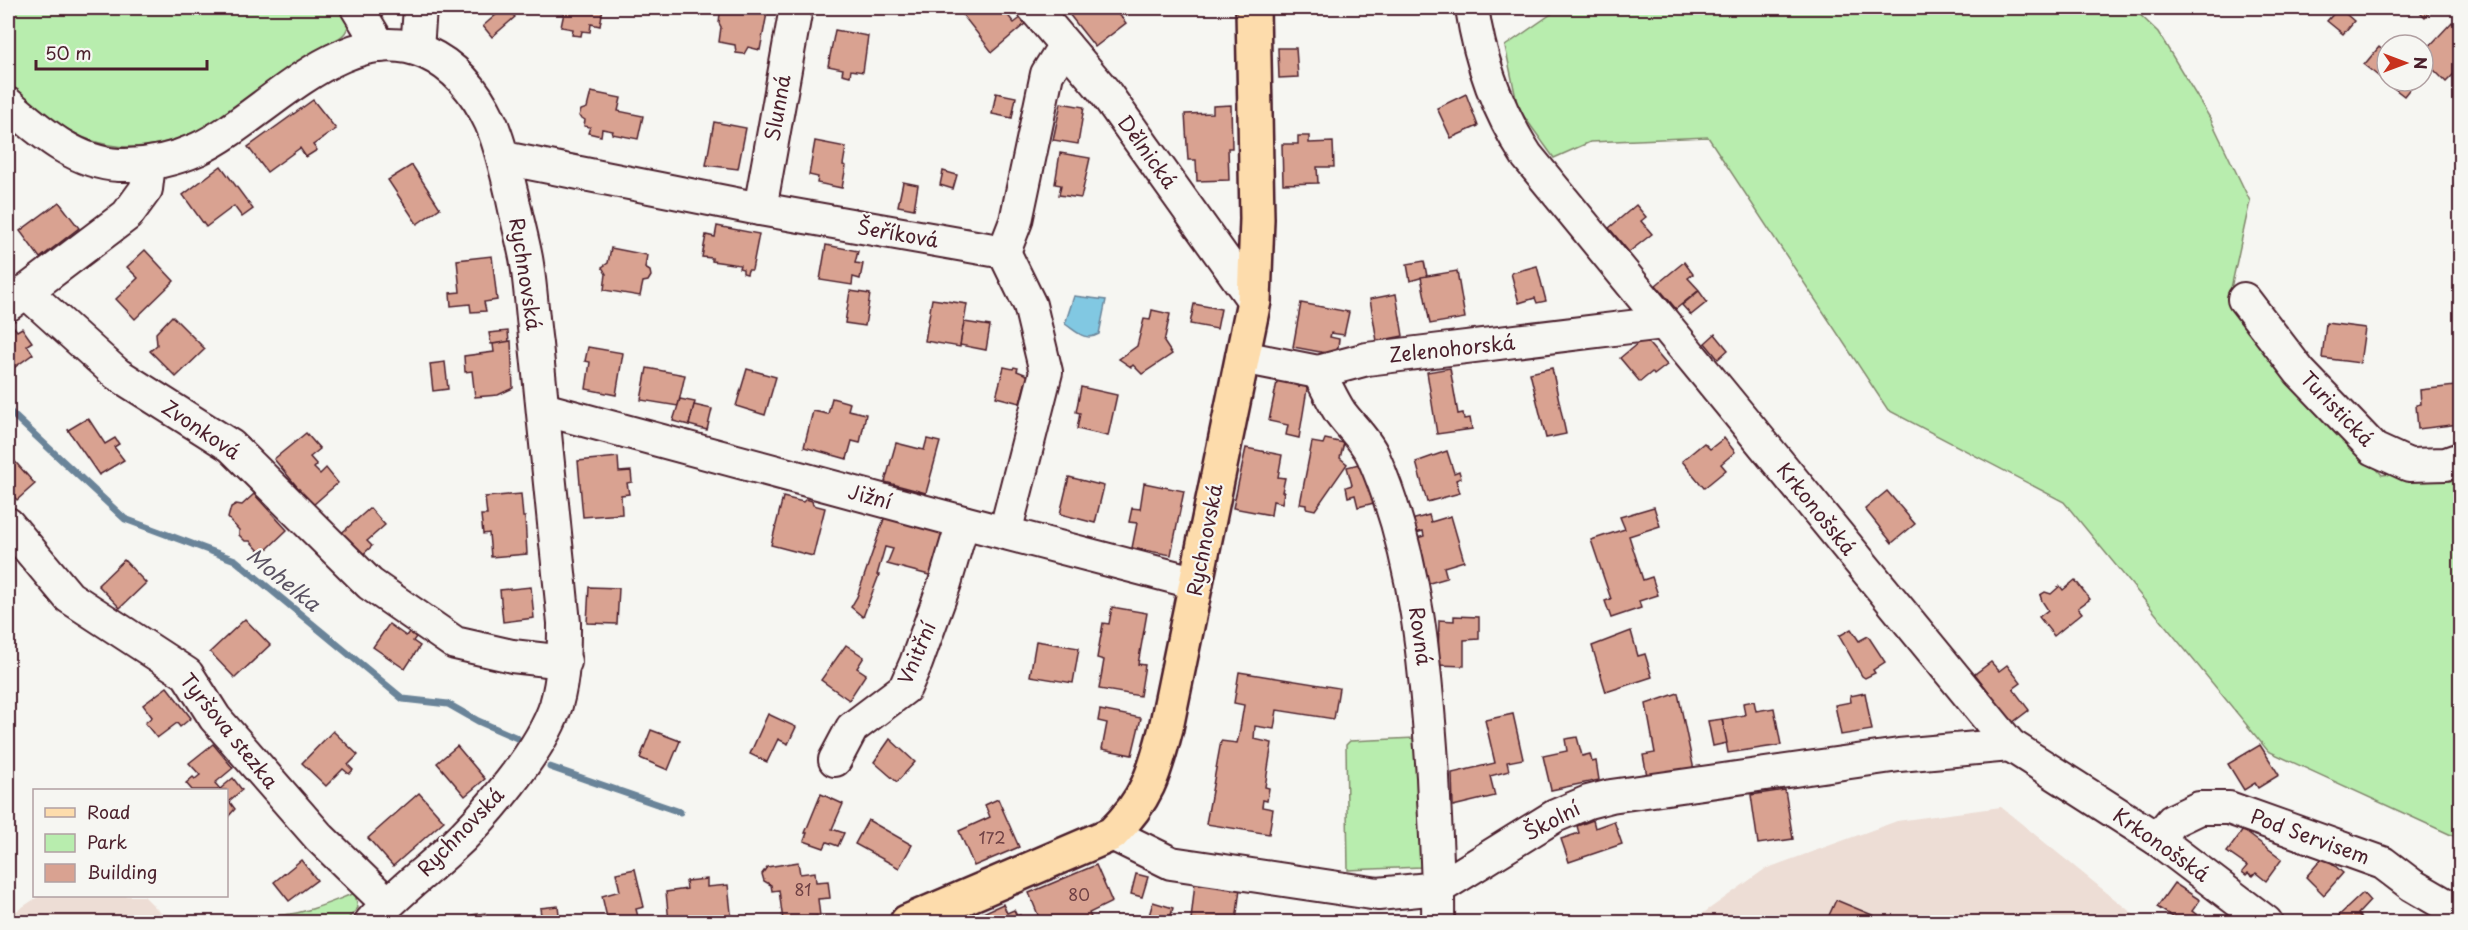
<svg xmlns="http://www.w3.org/2000/svg" width="2468" height="930" font-family="'Playpen Sans',sans-serif">
  <rect width="100%" height="100%" fill="#f6f6f2"/>
  <filter id="ink" filterUnits="userSpaceOnUse"><feTurbulence type="fractalNoise" baseFrequency=".0167" numOctaves="2"/><feDisplacementMap in="SourceGraphic" scale="12" xChannelSelector="R" yChannelSelector="G"/><feConvolveMatrix kernelMatrix="1 2 1 2 8 2 1 2 1" color-interpolation-filters="sRGB"/></filter>
  <g filter="url(#ink)">
    <g fill="#edddd5">
      <path d="M2001,807l142,115h-452l74,-53 132,-48z"/>
      <path d="M39,896h105l26,26h-162v-7l1,1z"/>
    </g>
    <g fill="#b8edae" stroke="#81866c" stroke-width="1.5">
      <path d="M8,8h336l7,10c-2,4 -3,12 -7,16 -3,4 -11,7 -15,10 -14,9 -29,17 -42,28 -53,42 -126,94 -197,68 -31,-11 -57,-37 -82,-56z"/>
      <path d="M1560,8h573l25,24 52,86 40,83 -22,101 154,173 78,-7v371l-192,-88 -204,-249 -176,-92 -180,-273 -118,5 -36,16 -36,-50 -13,-62z"/>
      <path d="M1415,738l6,129 -73,3 -2,-125 4,-4z"/>
      <path d="M355,893l3,15 -13,14h-128c26,-8 39,-4 65,-7 25,-2 49,-13 73,-22z"/>
    </g>
    <path fill="#81c8e2" stroke="#6b8499" stroke-width="1.5" d="M1074,296l32,4 -7,34c-14,8 -22,-2 -34,-10z"/>
    <g fill="none" stroke-linecap="round" stroke-linejoin="round">
      <g stroke="#6b8499" stroke-width="7">
        <path d="M8,410l117,109 110,41 168,139 45,5 30,17 39,17"/>
        <path d="M550,767l130,45"/>
      </g>
    </g>
    <g fill="#d9a291" stroke="#4a1f2b" stroke-width="1.5">
      <path d="M504,8h3l8,9 -23,20 -9,-11z"/>
      <path d="M565,8h38l-3,18 -9,-2 -1,8 -8,-1 -1,5 -9,-1 1,-6 -12,-2z"/>
      <path d="M725,8h43l-8,42 -12,-3 -4,7 -8,-1 -1,-8 -16,-3 2,-15 -2,-4 1,-10z"/>
      <path d="M970,8h32l12,15 8,-6 4,6 -34,29 -30,-38z"/>
      <path d="M1066,8h48l12,15 -31,24 -30,-38z"/>
      <path d="M1504,8h33l1,3 -33,3z"/>
      <path d="M2339,8l15,13 -11,13 -16,-13z"/>
      <path d="M2416,8h18l-9,9z"/>
      <path d="M2452,22l8,9v37l-14,14 -23,-23v-6z"/>
      <path d="M835,30l33,6 -5,36 -12,-2 -1,6 -8,-2 1,-5 -15,-3z"/>
      <path d="M2379,47l8,7v27h29l-12,15 -40,-31z"/>
      <path d="M1278,48h18l2,29 -19,1z"/>
      <path d="M591,92l30,6 -3,13 25,5 -5,23 -26,-5 1,-3 -11,-2 -1,7 -13,-3 2,-6 -6,-1 1,-6 -6,-4 2,-6 6,-2z"/>
      <path d="M996,93l20,4 -4,21 -20,-4z"/>
      <path d="M1466,94l12,32 -27,12 -14,-30z"/>
      <path d="M313,100l23,29 -23,16 4,5 -11,7 -6,-9 -33,24 -19,-25z"/>
      <path d="M1061,103l23,4 -6,37 -25,-4z"/>
      <path d="M1231,105l1,43h-4l1,32 -32,1 -1,-21h-8l-3,-46 28,-1v-7z"/>
      <path d="M714,122l32,6 -8,41 -32,-4z"/>
      <path d="M1298,136h11v7l24,-1 1,25h-17l1,16 -35,1 -1,-40h16z"/>
      <path d="M815,141l31,6 -3,18 3,1 -4,22 -25,-5 1,-6 -9,-2z"/>
      <path d="M1060,153l30,5 -9,40 -22,-3 2,-10 -6,-1z"/>
      <path d="M412,165l28,43 -23,16 -29,-44z"/>
      <path d="M221,166l32,43 -11,8 -8,-11 -28,21 -23,-32z"/>
      <path d="M943,171l14,4 -4,14 -13,-4z"/>
      <path d="M903,182l15,3 -4,24 -16,-3z"/>
      <path d="M59,202l20,26 -39,30 -20,-27z"/>
      <path d="M1636,205l10,12 -5,4 11,13 -23,18 -20,-24z"/>
      <path d="M717,226l42,8 -7,36h-4l-1,4 -4,-1v-4l-4,-1 1,-3 -28,-4v-3l-10,-1 4,-22 9,2z"/>
      <path d="M826,245l32,6 -3,12 8,1 -3,15 -7,-2 -1,8 -32,-5z"/>
      <path d="M611,248l36,7 -2,13 5,3 1,5 -3,5 -5,1 -3,14 -36,-6 2,-16 -4,-7 6,-4z"/>
      <path d="M145,250l29,31 -39,38 -19,-20 22,-21 -11,-11z"/>
      <path d="M492,256l5,44 -13,2 2,9 -15,1 -1,-8 -19,2 -1,-13 10,-1 -3,-32z"/>
      <path d="M1424,261l3,15 -17,5 -3,-17z"/>
      <path d="M1684,262l9,12 -5,4 11,12 -23,19 -20,-24z"/>
      <path d="M1537,266l9,35 -9,2 -2,-5 -16,5 -8,-30z"/>
      <path d="M1457,271l8,47 -35,6 -9,-47z"/>
      <path d="M850,291l20,3 -5,32 -20,-3z"/>
      <path d="M1699,291l8,11 -16,13 -9,-10z"/>
      <path d="M1396,294l7,42 -26,5 -7,-42z"/>
      <path d="M932,299l35,5 -7,43 -35,-6z"/>
      <path d="M1301,303l48,9 -5,23 -13,-2 -1,4 9,2 -2,16 -44,-8z"/>
      <path d="M1194,304l27,5 -4,20 -27,-5z"/>
      <path d="M1152,310l18,4 -6,28 8,12 -30,20 -9,-9 -2,2 -12,-8 18,-13 7,-27 6,1z"/>
      <path d="M172,316l33,33 -29,28 -26,-26 7,-6 -1,-12z"/>
      <path d="M964,322l26,4 -4,24 -26,-5z"/>
      <path d="M2326,323l39,5 -5,35 -38,-5z"/>
      <path d="M13,326l4,5 5,-3 10,14 -5,3 6,9 -25,18v-43z"/>
      <path d="M508,331l1,11 -18,2 -2,-11z"/>
      <path d="M1715,334l13,16 -10,9 -13,-16z"/>
      <path d="M1644,338l23,27 -13,10 -2,-3 -12,10 -20,-24z"/>
      <path d="M511,341l2,47 -15,7 -23,2 -3,-26 -7,1 -1,-16 30,-4 -1,-8z"/>
      <path d="M588,347l35,6 -7,42 -30,-6 4,-27 -5,-1z"/>
      <path d="M445,362l3,27 -15,2 -3,-27z"/>
      <path d="M1004,367l9,2 1,-2 4,1 -1,3 15,6 -2,8 -5,-1 -5,19 -24,-6z"/>
      <path d="M647,368l38,7 -7,31 -37,-6z"/>
      <path d="M1450,368l8,46 5,-1 1,6 6,-1 2,11 -35,5 -10,-62z"/>
      <path d="M1552,368l14,66 -20,4 -16,-65z"/>
      <path d="M747,369l29,8 -11,38 -29,-9z"/>
      <path d="M1278,377l21,4v7l1,-7 8,2 -9,55 -13,-3 2,-10 -19,-4z"/>
      <path d="M2455,386l4,38 -41,5 -2,-24 5,-1 -1,-14z"/>
      <path d="M1081,387l36,8 -9,41 -31,-7 3,-16 -4,-1z"/>
      <path d="M832,398l18,5 -2,7 18,4 -6,29 -8,-2 -5,18 -43,-12 9,-36 15,3z"/>
      <path d="M680,399l15,3 -6,23 -16,-4z"/>
      <path d="M694,405l18,4 -5,21 -18,-5z"/>
      <path d="M88,418l17,26 10,-6 4,6 -5,3 10,13 -25,15 -31,-45z"/>
      <path d="M306,433l14,16 -10,8 7,8 -3,3 6,6 6,-6 12,15 -25,22 -5,-6 -3,3 -4,-4 3,-3 -30,-36z"/>
      <path d="M1724,438l11,14 -14,12 5,6 -22,18 -22,-27 22,-18 6,6z"/>
      <path d="M927,439l13,3 -14,51 -41,-11 11,-39 28,7z"/>
      <path d="M1325,439l19,4 -4,15 7,6 -32,46 -9,-2v-3l-6,-1 12,-62 11,2z"/>
      <path d="M1246,448l36,7 -4,22 7,1 -3,14h2l-2,11 -9,-2 -2,14 -38,-7z"/>
      <path d="M1447,451l7,22 5,-2 2,7 -5,2 4,13 -33,9 -11,-40z"/>
      <path d="M10,456l25,28 -18,16 -9,-10v-31z"/>
      <path d="M618,457l1,15 12,-1 1,11 -5,1 2,11 -8,1 1,19 -39,3 -5,-56z"/>
      <path d="M1367,462l11,40 -20,5 -3,-12 -7,2 -2,-10 6,-2 -5,-18z"/>
      <path d="M1069,477l35,9 -9,37 -35,-9z"/>
      <path d="M1144,483l40,8 -13,64 -39,-7 5,-25 -8,-1 3,-14 8,1z"/>
      <path d="M1887,491l28,33 -23,19 -27,-34z"/>
      <path d="M254,494l33,36 -25,24 -12,-13h-5l-6,-6v-5l-11,-12 3,-11 5,-3 6,1z"/>
      <path d="M521,494l2,23h2l2,37 -36,3 -2,-24 -6,1 -2,-19h6l-2,-18z"/>
      <path d="M783,497l20,5 3,-3 6,2 1,4 12,3 -12,48 -42,-11z"/>
      <path d="M1654,507l6,19 -31,10 14,44 9,-3 6,18 -19,6 2,7 -30,10 -6,-17 6,-2 -20,-59 34,-11 -5,-12z"/>
      <path d="M370,508l15,17 -18,16 5,5 -14,13 -21,-22z"/>
      <path d="M1429,515l2,7 20,-6 13,45 -20,6 3,11 -21,6 -12,-45 10,-3 -1,-5 -11,3 -4,-13z"/>
      <path d="M885,516l59,15 -11,45 -46,-12 6,-15 -8,-2 -8,28h2l-16,42 -12,-10 6,-10z"/>
      <path d="M124,560l22,23 -26,25 -22,-23z"/>
      <path d="M2075,580l15,19 -12,9 4,5 -28,23 -15,-19 9,-7 -6,-9 -2,-6 5,-3 6,2 9,-8 3,4z"/>
      <path d="M531,587l3,31 -31,4 -3,-32z"/>
      <path d="M589,587l30,1 -2,36 -30,-1z"/>
      <path d="M1112,607l35,6 -9,51 7,1 -5,31 -41,-7 5,-29 -7,-2 6,-35 6,1z"/>
      <path d="M1454,616l25,1v22l-15,1v26l-26,-1 1,-45 15,1z"/>
      <path d="M245,619l25,26 -35,33 -25,-26z"/>
      <path d="M389,624l17,12 3,-4 7,5 -3,4 7,5 -15,23 -32,-22z"/>
      <path d="M1851,629l8,12 9,-5 17,26 -12,8 2,3 -10,5 -3,-2 -23,-40z"/>
      <path d="M1631,631l7,25 7,-2 7,23 -46,15 -14,-46z"/>
      <path d="M1036,641l43,7 -6,35 -43,-7z"/>
      <path d="M846,645l18,12 -7,11 9,6 -17,26 -28,-20z"/>
      <path d="M1991,662l8,9 8,-6 14,18 -8,6 16,21 -17,13 -17,-22 -3,3 -8,-9 5,-3 -14,-18z"/>
      <path d="M1239,672l100,16 -5,31 -57,-9 -3,19 -19,-3 -1,13 18,4 -7,44 4,1 -2,13 -4,-1 -1,7 11,2 -4,25 -63,-10 15,-83 16,2 2,-8 5,-30 -10,-2z"/>
      <path d="M167,687l24,31 -11,9 -3,-4 -20,15 -12,-15 7,-6 -9,-12z"/>
      <path d="M1678,693l16,77 -47,6 -4,-21 12,-2 -9,-49z"/>
      <path d="M1865,693l7,37 -31,5 -6,-30 16,-3 -1,-6z"/>
      <path d="M1754,701l2,10 18,-3 7,37 -53,8 -6,-34 23,-4 -2,-12z"/>
      <path d="M1100,710l41,8 -9,37 -30,-6 5,-26 -9,-2z"/>
      <path d="M768,714l28,13 -8,17 -10,-5 -11,23 -17,-8z"/>
      <path d="M1513,714l10,45 -16,3 2,9 -19,5 5,20 -42,10 -1,-33 43,-10 -10,-43z"/>
      <path d="M1722,719l5,24 -14,3 -5,-25z"/>
      <path d="M651,730l29,11 -12,29 -28,-12z"/>
      <path d="M333,731l25,24 -10,10 5,5 -4,4 -6,-5 -17,17 -24,-23z"/>
      <path d="M1577,737l5,19 8,-2 2,8 4,-1 3,19 -48,10 -8,-34 24,-5 -2,-12z"/>
      <path d="M890,739l25,23 -18,20 -23,-20z"/>
      <path d="M213,744l20,24 -18,15 5,6 13,-11 9,12 -13,11 6,8 -9,10v-29h-34l-6,-7 7,-6 2,2 5,-4 -11,-12z"/>
      <path d="M2260,745l19,30 -21,13 -3,-5 -11,7 -16,-26z"/>
      <path d="M457,746l28,33 -20,17 -28,-33z"/>
      <path d="M1785,790l8,49 -35,5 -7,-49z"/>
      <path d="M419,793l25,28 -51,45 -25,-28z"/>
      <path d="M821,794l22,10 -11,25 12,4 -6,13 -11,-4 -3,6 -20,-7 3,-8h-2z"/>
      <path d="M998,799l21,48 -45,19 -15,-35 31,-14 -5,-12z"/>
      <path d="M868,820l44,25 -13,23 -44,-24z"/>
      <path d="M1593,820l2,8 19,-7 8,23 -53,18 -8,-23 18,-6 -2,-7z"/>
      <path d="M2243,830l39,29 -16,22 -10,-8 -3,3 -5,-3 -2,2 -4,-3 5,-6 -20,-14z"/>
      <path d="M2324,856l19,17 -19,22 -18,-18z"/>
      <path d="M301,860l16,20 -28,21 -15,-19z"/>
      <path d="M798,862l2,12 15,-2 1,10 12,-1 2,17 -12,1 2,17 -37,5 -4,-31 -7,1 -1,-6 -7,-4 -2,-7 5,-7z"/>
      <path d="M1096,865l16,37 -23,11 4,9h-52l-12,-29z"/>
      <path d="M635,869l9,38 -8,2 3,12 -11,1 -1,-3 -19,3 -6,-26 18,-5 -4,-18z"/>
      <path d="M1136,874l12,3 -6,20 -11,-3z"/>
      <path d="M707,879v8l21,-2 4,37h-63l-3,-30 21,-3 -1,-8z"/>
      <path d="M1195,882l45,6 -4,34 -45,-2z"/>
      <path d="M2174,883l26,17 -8,11 5,4 -5,7h-11l-24,-15z"/>
      <path d="M2363,893l7,8 -12,13 8,8h-34z"/>
      <path d="M1836,900l53,22h-63z"/>
      <path d="M1153,902l20,6 -4,14h-31l1,-6 9,3z"/>
      <path d="M1003,904l4,9 7,-3 3,6 3,-1 3,7h-60z"/>
      <path d="M558,906l2,16h-35v-5l16,-2 -1,-7z"/>
      <path d="M485,913l1,9h-13l-1,-7z"/>
    </g>
    <g fill="none" stroke-linecap="round" stroke-linejoin="round">
      <g stroke="#4a1f2b" stroke-width="36">
        <g id="minor">
          <path d="M357,8l23,38"/>
          <path d="M1034,8l70,83 150,210"/>
          <path d="M1472,8c8,54 25,102 55,148l483,589 147,94 109,83"/>
          <path d="M417,49l3,-41"/>
          <path d="M8,104c32,27 67,59 111,61 27,1 54,-5 79,-16 67,-31 146,-133 228,-96 31,14 51,40 65,70 10,23 15,48 21,72 4,21 10,42 14,63 5,28 6,58 10,86 10,93 19,186 28,279 0,28 0,54 -8,82 -14,45 -73,114 -108,146 -26,24 -54,44 -77,71"/>
          <path d="M504,158l256,51 244,43 26,53 16,67 -41,161"/>
          <path d="M760,209l36,-201"/>
          <path d="M1004,252l12,-31 31,-147 18,-29"/>
          <path d="M26,292l91,82 114,72 139,138 85,59 57,13 53,6"/>
          <path d="M2244,299l56,73 74,77 35,16 37,-1 14,-5"/>
          <path d="M8,305l119,-90 19,-26 3,-25"/>
          <path d="M1242,357l76,15 49,-13 296,-36"/>
          <path d="M1318,372c8,13 14,28 22,40 10,14 26,28 33,44 44,100 53,212 60,321 2,48 6,97 5,145"/>
          <path d="M543,409l420,113 234,61"/>
          <path d="M8,524l61,73 118,77 28,44 104,119 68,66"/>
          <path d="M835,760l17,-32 53,-40 11,-25 29,-80 18,-61"/>
          <path d="M1112,834l59,29 207,31 61,-6 116,-72 33,-14 23,-6 288,-41 111,-10"/>
          <path d="M2157,839l15,-18 27,-13h30l154,55 29,22 48,28"/>
        </g>
      </g>
      <g stroke="#4a1f2b" stroke-width="38">
        <path id="major" d="M907,922l205,-88c35,-35 42,-59 54,-106l88,-427 3,-82 -4,-211"/>
      </g>
      <use href="#minor" stroke="#f6f6f2" stroke-width="32"/>
      <use href="#major" stroke="#fddcac" stroke-width="33"/>
    </g>
  </g>
  <g text-anchor="middle" stroke-width="4.5" stroke-linejoin="round" paint-order="stroke">
    <g font-size="16" fill="#6e4044">
      <text x="992" y="844">172</text>
      <text x="803" y="896">81</text>
      <text x="1079" y="901">80</text>
    </g>
    <g font-size="20" fill="#4a1f2b" stroke="#f6f6f2">
      <text transform="translate(778 108) rotate(-80)" y="7">Slunná</text>
      <text transform="translate(1147 152) rotate(54)" y="7">Dělnická</text>
      <text transform="translate(898 234) rotate(10)" y="7">Šeříková</text>
      <text transform="translate(525 274) rotate(81)" y="7">Rychnovská</text>
      <text transform="translate(1452 349) rotate(-6)" y="7">Zelenohorská</text>
      <text transform="translate(2337 409) rotate(46)" y="7">Turistická</text>
      <text transform="translate(201 430) rotate(34)" y="7">Zvonková</text>
      <text transform="translate(870 497) rotate(15)" y="7">Jižní</text>
      <text transform="translate(1816 509) rotate(51)" y="7">Krkonošská</text>
      <text transform="translate(1205 540) rotate(-79)" y="7">Rychnovská</text>
      <text transform="translate(1420 636) rotate(82)" y="7">Rovná</text>
      <text transform="translate(917 653) rotate(-67)" y="7">Vnitřní</text>
      <text transform="translate(229 731) rotate(51)" y="7">Tyršova stezka</text>
      <text transform="translate(1552 821) rotate(-28)" y="7">Školní</text>
      <text transform="translate(461 832) rotate(-46)" y="7">Rychnovská</text>
      <text transform="translate(2310 837) rotate(20)" y="7">Pod Servisem</text>
      <text transform="translate(2161 845) rotate(35)" y="7">Krkonošská</text>
    </g>
    <g font-size="21" font-style="italic" fill="#5a5262" stroke="#f6f6f2">
      <text transform="translate(283 580) rotate(39)" y="7">Mohelka</text>
    </g>
  </g>
  <rect width="2468" height="930" fill="none" stroke="#f6f6f2" stroke-width="30"/>
  <rect x="15" y="15" width="2438" height="900" fill="none" stroke="#4a1f2b" stroke-width="2" filter="url(#ink)"/>
  <rect x="33" y="789" width="195" height="108" fill="#f6f6f2" stroke="#b1a0a2" stroke-width="1.5"/>
  <rect x="45" y="808" width="30" height="9" fill="#fddcac" stroke="#b1a0a2" stroke-width="1.5"/>
  <text x="87" y="819" font-size="18" fill="#4a1f2b">Road</text>
  <rect x="45" y="834" width="30" height="18" fill="#b8edae" stroke="#b1a0a2" stroke-width="1.5"/>
  <text x="87" y="849" font-size="18" fill="#4a1f2b">Park</text>
  <rect x="45" y="864" width="30" height="18" fill="#d9a291" stroke="#b1a0a2" stroke-width="1.5"/>
  <text x="87" y="879" font-size="18" fill="#4a1f2b">Building</text>
  <g transform="translate(2405 63) rotate(90)"><circle r="28" fill="#f6f6f2" stroke="#b1a0a2" stroke-width="1.5"/>
  <path d="M0-4.5L10 22L0 15L-10 22Z" fill="#c8321e"/>
  <text y="-9" font-size="16" font-weight="bold" text-anchor="middle" fill="#4a1f2b">N</text>
  </g>
  <path d="M36 60v9h171v-9" fill="none" stroke="#4a1f2b" stroke-width="3"/>
  <text x="45" y="60" font-size="18" fill="#4a1f2b" stroke="#f6f6f2" stroke-width="4.5" paint-order="stroke">50 m</text>
</svg>
